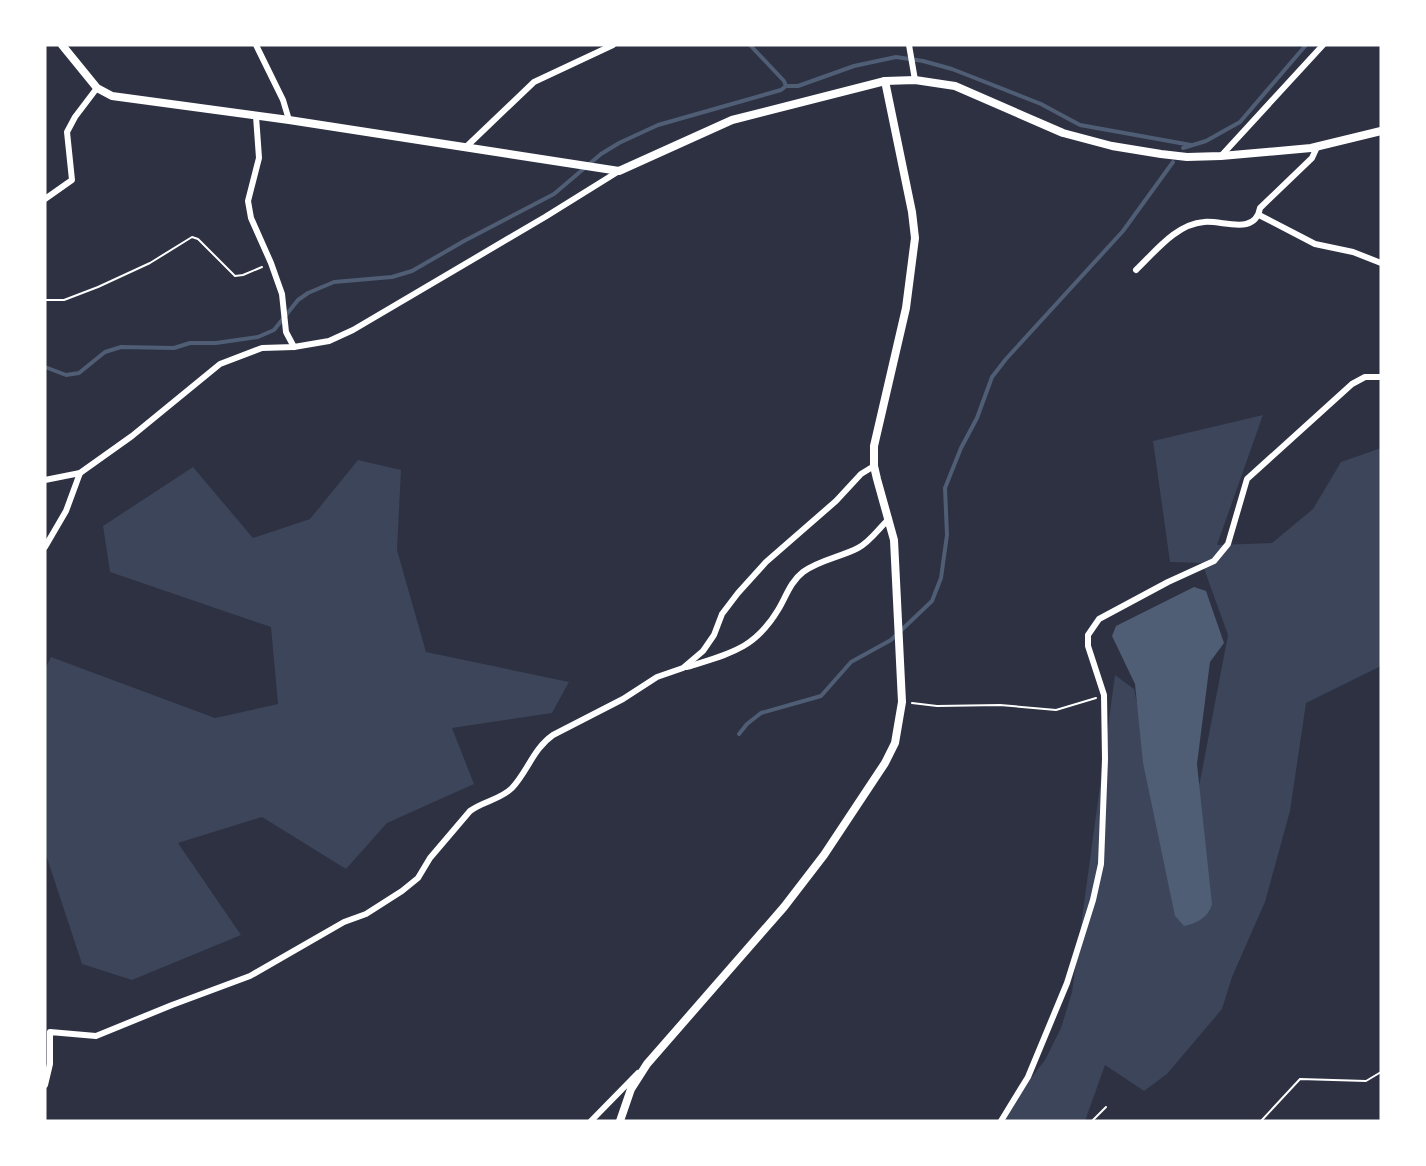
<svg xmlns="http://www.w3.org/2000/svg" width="1426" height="1166" font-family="Lora,serif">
  <rect width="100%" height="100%" fill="#2d3142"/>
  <g fill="#3c4559">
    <path d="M1263,415l-46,130 55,-2 41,-34 28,-47 40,-14v218l-75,37 -16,108 -25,91 -33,75 -10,32 -55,65 -23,17 -39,-26 -20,56h-87l47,-61 16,-32 11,-36 43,-317 19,14 44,207 50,-261 -26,-72 -32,-1 -17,-121z"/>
    <path d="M358,460l43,10 -4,80 29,102 143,30 -17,31 -100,15 22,56 -87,39 -41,46 -84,-52 -84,26 63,92 -109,45 -50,-16 -37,-112v-183l6,-12 164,61 63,-14 -7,-77 -161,-55 -7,-46 90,-59 60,71 57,-19z"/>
  </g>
  <path fill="#4f5d75" d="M1194,587l12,4 18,52 -14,19 -13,102 15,140c-3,13 -16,20 -28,22l-9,-10 -32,-153 -8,-79 -23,-48 4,-10z"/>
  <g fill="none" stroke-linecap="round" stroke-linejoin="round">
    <g stroke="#4f5d75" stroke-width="4">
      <path d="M750,45l34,36 2,5"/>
      <path d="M1183,148l23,-7 34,-19 66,-77"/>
      <path d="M45,367l21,8 13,-2 26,-21 16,-5 53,1 16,-5h26l42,-6 16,-7 24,-30 10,-7 26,-11 58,-5 20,-6 52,-30 90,-47 47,-40 18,-11 39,-18 123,-35 5,-4h12l56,-20 42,-9 27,4 29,8 89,35 39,21 111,20"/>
      <path d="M739,734l8,-10 14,-11 60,-17 30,-34 40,-22 41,-39 9,-23 6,-43 -2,-47 16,-40 16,-30 15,-41 14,-18 117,-128 50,-69"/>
    </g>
    <g stroke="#fff" stroke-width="2">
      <path d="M45,300h19l34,-13 52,-24 42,-26 6,2 37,37 8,-1 19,-8"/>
      <path d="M912,703l25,3 63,-1 56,5 40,-12"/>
      <path d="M1092,1121l14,-14"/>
      <path d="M1261,1121l39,-42 66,2 15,-9"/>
    </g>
    <g stroke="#fff" stroke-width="6">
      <path d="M256,45l27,55 6,20"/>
      <path d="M909,45l6,35"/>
      <path d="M256,116l3,42 -11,43 3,17 20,45 11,31 4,38 8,15"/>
      <path d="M466,147l68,-65 79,-37"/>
      <path d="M1221,156l102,-111"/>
      <path d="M45,199l27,-19 -5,-48 8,-15 22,-29"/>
      <path d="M1259,215l56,29 38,8 28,11"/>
      <path d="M1136,270c19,-18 40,-46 68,-48 19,-2 51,14 56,-14l52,-50 5,-11"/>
      <path d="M45,480l35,-7 52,-37 88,-72 42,-16 32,-1 35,-6 24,-11 192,-113 74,-46"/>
      <path d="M45,547l21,-36 14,-38"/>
      <path d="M687,667c41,-13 67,-17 91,-57 8,-13 12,-28 25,-38 16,-12 38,-15 55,-24 12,-6 21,-20 31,-29"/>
      <path d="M45,1085l5,-21v-32l46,4 76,-31 78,-29 94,-54 22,-8 36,-23 16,-13 12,-20 40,-47c13,-10 30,-11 42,-23 16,-17 21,-39 41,-53l70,-36 34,-22 26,-9 20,-17 11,-16 8,-21 16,-21 28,-31 70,-61 25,-27 13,-8"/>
      <path d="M591,1121l47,-48"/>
      <path d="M1001,1121l27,-44 39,-94 26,-83 8,-36 4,-105 -1,-64 -16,-49v-11l11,-16 69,-37 46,-21 14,-17 19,-65 105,-95 13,-7h16"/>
    </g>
    <g stroke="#fff" stroke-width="8">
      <path d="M62,45l35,43 15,8 177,24 330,51 113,-51 153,-39 30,-1 40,6 108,47 49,13 49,8 26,3 34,-1 90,-8 70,-17"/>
      <path d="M620,1121l11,-32 16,-25 137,-157 40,-52 61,-92 10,-20 7,-41 -8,-162 -17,-61 -3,-13v-20l32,-138 9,-70 -3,-26 -27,-131"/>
    </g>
  </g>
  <rect width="1426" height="1166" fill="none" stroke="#ffffff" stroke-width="93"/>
</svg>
